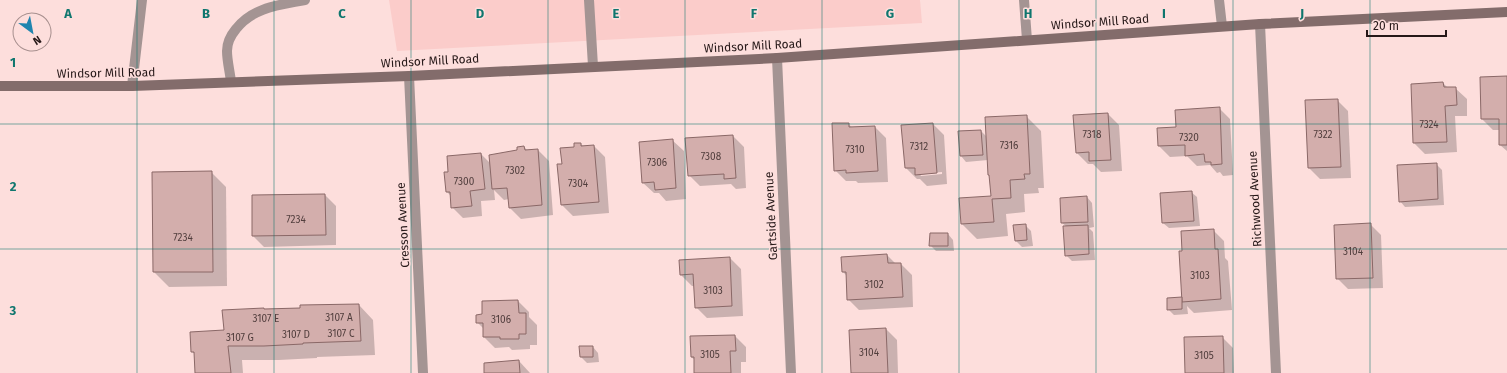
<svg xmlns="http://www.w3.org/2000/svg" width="1507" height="373" font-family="'Fira Sans',sans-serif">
  <rect width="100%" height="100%" fill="#fddedc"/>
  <path fill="#fbccca" d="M389,0h531l2,23 -525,28z"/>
  <g fill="#0003" fill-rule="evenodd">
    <path d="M1507,77v74l-7,-6v-15h-7l-11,-11z"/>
    <path d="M1443,83l5,5h7l12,11v17h-12l2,36 -32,2 -11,-11z"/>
    <path d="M1337,100l11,11 3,67 -31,1 -11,-11 -3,-67z"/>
    <path d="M1219,108l11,11 3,56 -10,1 -3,-4 -3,1 -7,-8 -13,1 -10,-10 -17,1 -11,-11 18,-18z"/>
    <path d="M1108,114l11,11 3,46 -21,1 -8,-8h-5l-11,-11z"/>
    <path d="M1026,116l15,15 3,57h-6l1,5 -15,1 1,18 -19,2 2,22 -31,3 -15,-15 -1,-25 31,-2 -4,-37 -22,2 -5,-6 -2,-24 22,-1 6,6z"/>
    <path d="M848,124l5,4 22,-1 11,11 2,44 -30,1 -2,-2h-10l-11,-11z"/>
    <path d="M933,124l11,11 3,49 -20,2 -7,-7h-3l-11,-11zM942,172v2l-21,2 -1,-2z"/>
    <path d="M733,136l11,11 2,41 -10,1 -5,-5 -31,2 -11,-11z"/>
    <path d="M672,140l12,11 2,48 -20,2 -7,-8h-5l-12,-11z"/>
    <path d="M581,144l3,3 10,-1 11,11 4,56 -36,3 -11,-11 1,-41 12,-17z"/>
    <path d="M524,147l4,4 10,-1 11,11 4,54 -32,4 -11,-11 -1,-9 -5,1 -10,-10 1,10 -14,1 1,15 -19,2 -11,-11 -1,-11 -4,-4 2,-19 32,-19 9,9 29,-12z"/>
    <path d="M1436,164l6,6 2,35 -39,2 -5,-6z"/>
    <path d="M211,172l15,15 1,99 -58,1 -15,-15z"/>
    <path d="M1191,192l6,5 3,29 -31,2 -6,-5z"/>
    <path d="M325,195l11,11v39l-72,2 -11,-11z"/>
    <path d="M1087,197l5,6 2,24 -5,1 4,4 2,28 -23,1 -6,-6v-29l-4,-3z"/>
    <path d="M1370,224l11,11 2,53 -35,1 -11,-11z"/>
    <path d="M1025,225l6,6 2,15 -11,1 -6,-6z"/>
    <path d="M1213,230l11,11 1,17 3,3 4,49 -38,3 -7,-7 1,8 -14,1 -6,-6 15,-9 1,-48z"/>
    <path d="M948,234l5,6 1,11h-18l-6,-6z"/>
    <path d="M887,255l9,9h5l11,11 1,32 -54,3 -11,-11 -1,-23 -4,-4z"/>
    <path d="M730,258l11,11 2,47 -36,2 -11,-11 -1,-21h-3l-11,-11z"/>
    <path d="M518,301l11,11v5l8,8v20h-7v4l-18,1 -3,-3 -14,1 -11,-11v-8l-7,-7 6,-7z"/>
    <path d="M359,305l14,15 2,35 -58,2v1l-38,2h-37l1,13h-47l-1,-19 -3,-2 33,-21 40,-21z"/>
    <path d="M886,329l11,11 1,33h-46z"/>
    <path d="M735,336l11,11v15h-5v11h-46v-13l-4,-3z"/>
    <path d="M1222,337l11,11 1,25h-48z"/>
    <path d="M593,347l5,6 1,9 -12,1 -6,-6z"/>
    <path d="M519,361l11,12h-45z"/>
  </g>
  <g fill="#d3aeac" stroke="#8a6867">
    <path d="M1507,76v69h-8v-26h-18l-1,-42z"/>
    <path d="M1443,82l1,5h12l1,18 -12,1 2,36 -34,1 -2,-59z"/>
    <path d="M1338,99l3,68 -33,1 -3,-68z"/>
    <path d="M1220,107l2,57 -11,1v-3h-6l-1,-8 -19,2v-11l-27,1 -1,-18 19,-1 -1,-17z"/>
    <path d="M1108,113l3,47 -22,1v-9l-13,1 -3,-38z"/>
    <path d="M1027,115l3,59h-6l1,5 -15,1 1,18 -19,1 2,23 -33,2 -2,-26 32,-2 -2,-21h-1l-3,-58z"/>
    <path d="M832,123h17v4l26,-1 3,45 -32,2v-3l-12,1z"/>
    <path d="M933,123l4,50 -22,2v-7h-10l-4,-43z"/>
    <path d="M981,130l2,25 -23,1 -2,-25z"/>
    <path d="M733,135l3,43 -12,1v-5l-36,2 -3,-38z"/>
    <path d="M673,139l3,49 -21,2 -1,-8 -12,1 -3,-41z"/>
    <path d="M574,143h7v3l13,-1 5,57 -38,3 -4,-41h5l-2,-16 14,-1z"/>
    <path d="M524,146l1,4 13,-1 4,56 -33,3 -2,-20 -15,1 -3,-34 28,-5v-3z"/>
    <path d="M481,153l4,36 -15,2 2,15 -21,2 -1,-16h-4l-2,-20h4l-1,-16z"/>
    <path d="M1437,163l1,36 -39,3 -2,-37z"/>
    <path d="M212,171l1,101h-60l-1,-100z"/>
    <path d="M1192,191l2,30 -32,2 -2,-30z"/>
    <path d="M325,194l1,41 -74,1v-41z"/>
    <path d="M1087,196l1,26 -27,1 -1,-25z"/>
    <path d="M1371,223l2,55 -37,1 -2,-54z"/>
    <path d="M1026,224l1,16 -12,1 -2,-16z"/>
    <path d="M1088,225l1,29 -24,2 -2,-30z"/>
    <path d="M1214,229l1,20h3l3,50 -39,3 -3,-51h3l-1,-20z"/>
    <path d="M930,233h18v13h-19z"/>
    <path d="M887,254l1,9h13l2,34 -56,3 -1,-28h-4l-1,-15z"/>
    <path d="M730,257l2,49 -37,2 -2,-34 -13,1 -1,-15z"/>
    <path d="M1182,297v12l-15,1v-12z"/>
    <path d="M518,300l1,13h7v21h-7v5h-19v-2h-17v-14h-7v-8l6,-1v-13z"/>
    <path d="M359,304l2,37 -58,2v1l-39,2h-36l3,27h-36l-1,-21h-3l-1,-20 34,-2 -2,-20 42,-2v1l36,-1v-3z"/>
    <path d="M886,328l2,45h-37l-2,-43z"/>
    <path d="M735,335l1,16h-6l1,22h-37v-16h-3l-1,-21z"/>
    <path d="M1223,336l1,37h-39l-1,-36z"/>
    <path d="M579,346h14v11h-13z"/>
    <path d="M519,360l1,13h-36v-10z"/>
  </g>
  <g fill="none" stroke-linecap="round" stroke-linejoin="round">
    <g stroke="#a49493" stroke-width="10">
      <path d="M589,0l4,66"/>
      <path d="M1024,0l3,40"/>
      <path d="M1219,0l3,26"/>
      <path d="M231,82c-1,-10 -4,-21 -4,-31 0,-8 4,-16 9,-22 17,-22 44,-24 69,-29"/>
      <path d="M132,86l10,-86"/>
    </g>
    <g stroke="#a49493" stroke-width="10">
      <path d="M1260,24l16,349"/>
      <path d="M777,58l14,315"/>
      <path d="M409,76l14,297"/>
    </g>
    <path stroke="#836c6b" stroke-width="10" d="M0,86h132l277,-10 368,-18 483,-34 247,-12"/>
  </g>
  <path fill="none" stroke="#0f766e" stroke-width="1" stroke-opacity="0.55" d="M137,0v373M274,0v373M411,0v373M548,0v373M685,0v373M822,0v373M959,0v373M1096,0v373M1233,0v373M1370,0v373M0,124h1507M0,249h1507"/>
  <g text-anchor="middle" stroke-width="3" stroke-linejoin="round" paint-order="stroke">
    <g font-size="10" fill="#513e3d">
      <text x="1429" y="128">7324</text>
      <text x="1092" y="138">7318</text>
      <text x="1323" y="138">7322</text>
      <text x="1189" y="141">7320</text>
      <text x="1009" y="149">7316</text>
      <text x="919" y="150">7312</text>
      <text x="855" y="153">7310</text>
      <text x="711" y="160">7308</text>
      <text x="657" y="166">7306</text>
      <text x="515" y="174">7302</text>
      <text x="464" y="185">7300</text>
      <text x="578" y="187">7304</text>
      <text x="296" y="223">7234</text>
      <text x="183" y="241">7234</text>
      <text x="1353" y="255">3104</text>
      <text x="1200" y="279">3103</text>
      <text x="874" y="288">3102</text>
      <text x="713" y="294">3103</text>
      <text x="339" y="321">3107 A</text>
      <text x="266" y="322">3107 E</text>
      <text x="501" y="323">3106</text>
      <text x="341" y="337">3107 C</text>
      <text x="296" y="338">3107 D</text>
      <text x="240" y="341">3107 G</text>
      <text x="869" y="356">3104</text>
      <text x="710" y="358">3105</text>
      <text x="1204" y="359">3105</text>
    </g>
    <g font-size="12" fill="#261818" stroke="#fddedc">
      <text transform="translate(1100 22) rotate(-4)" y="4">Windsor Mill Road</text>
      <text transform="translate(753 46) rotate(-3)" y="4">Windsor Mill Road</text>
      <text transform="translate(430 61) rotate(-3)" y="4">Windsor Mill Road</text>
      <text transform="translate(106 73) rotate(-1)" y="4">Windsor Mill Road</text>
      <text transform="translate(1255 199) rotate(-93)" y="4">Richwood Avenue</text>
      <text transform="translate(771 216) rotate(-93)" y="4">Gartside Avenue</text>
      <text transform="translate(403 225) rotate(-93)" y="4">Cresson Avenue</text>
    </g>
  </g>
  <g font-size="13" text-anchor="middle" font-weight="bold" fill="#0f766e" stroke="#fddedc" stroke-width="3" stroke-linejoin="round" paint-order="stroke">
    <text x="68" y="18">A</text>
    <text x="206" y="18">B</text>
    <text x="342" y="18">C</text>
    <text x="480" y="18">D</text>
    <text x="616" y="18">E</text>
    <text x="754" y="18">F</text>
    <text x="890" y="18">G</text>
    <text x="1028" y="18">H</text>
    <text x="1164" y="18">I</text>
    <text x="1302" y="18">J</text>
    <text x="13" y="67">1</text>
    <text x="13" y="191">2</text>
    <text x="13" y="315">3</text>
  </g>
  <g transform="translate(32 32) rotate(148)"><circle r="19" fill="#fddedc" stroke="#a78f8e"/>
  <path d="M0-3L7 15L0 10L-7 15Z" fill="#2085af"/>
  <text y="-6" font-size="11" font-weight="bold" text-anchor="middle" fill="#261818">N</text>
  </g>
  <path d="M1367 30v6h79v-6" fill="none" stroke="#261818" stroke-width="2"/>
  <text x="1373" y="30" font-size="12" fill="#261818" stroke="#fddedc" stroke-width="3" paint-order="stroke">20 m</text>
</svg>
